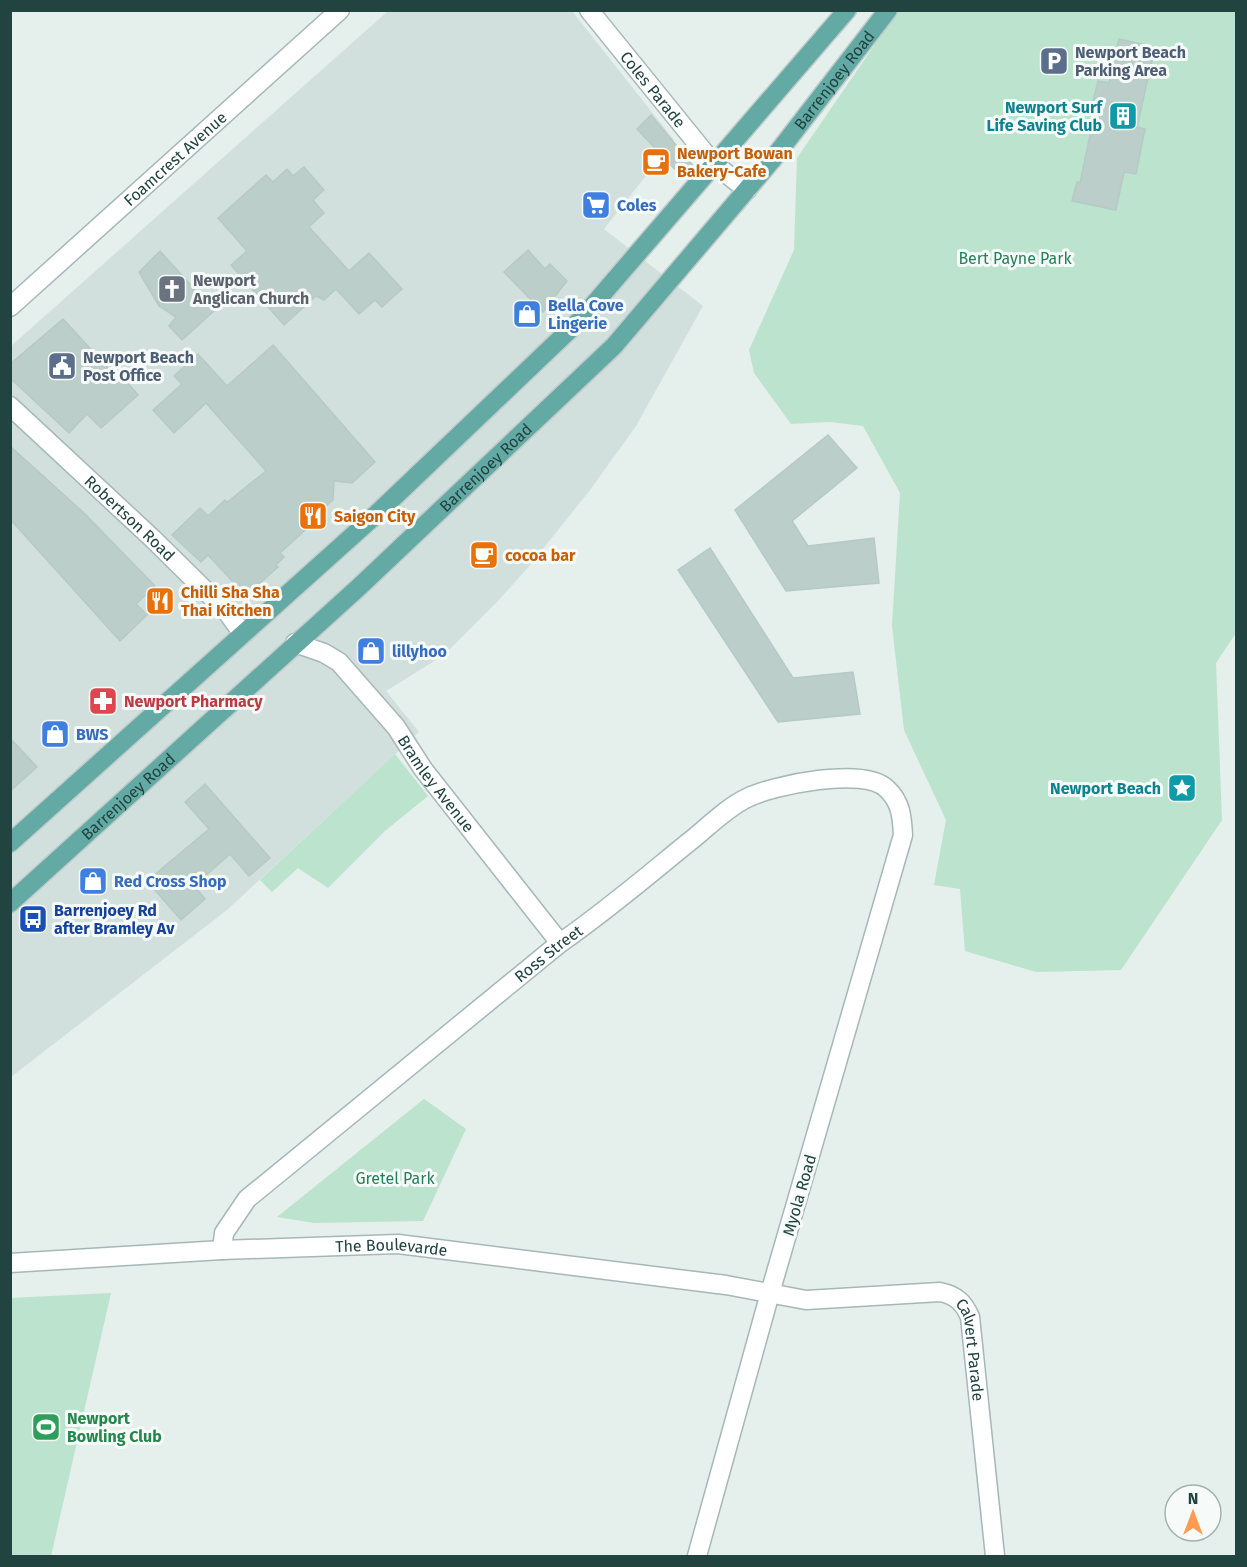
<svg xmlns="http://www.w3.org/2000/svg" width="1247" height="1567" font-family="'Fira Sans',sans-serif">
  <rect width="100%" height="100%" fill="#e5efec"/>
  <path fill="#d2e0dd" d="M388,11h184l102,129 -70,89 99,77 -67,120 -46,64 -64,80 -30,33 -52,52 -58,36 33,41 -192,178 -216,167v-731z"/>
  <g fill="#bbe3cd">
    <path d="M898,11h338v622l-20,30 6,157 -101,150 -85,2 -71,-21 -5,-62 -26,-4 12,-65 -42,-90 -12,-104 8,-133 -37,-67 -33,-4 -39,2 -37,-51 -5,-23 45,-100 3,-92z"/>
    <path d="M395,754l33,42 -43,35 -57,57 -30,-20 -26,24 -12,-12z"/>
    <path d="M424,1099l42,30 -43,92 -109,2 -37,-6z"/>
    <path d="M111,1293l-60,263h-40v-258z"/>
  </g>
  <g fill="#bccec9" stroke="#b6cac5" stroke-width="1.5">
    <path d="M1119,39l36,8 -18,80 8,2 -9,45 -12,-2 -8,38 -44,-9 5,-19 3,1 17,-81 -4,-1 5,-20 11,2z"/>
    <path d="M651,115l44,53 -12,10 -46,-49z"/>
    <path d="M304,167l20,23 -11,10 11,13 -15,14 40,44 20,-18 33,36 -20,18 -7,-7 -16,14 -23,-25 -12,11 -8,-4 -32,29 -53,-60 16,-14 -29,-33 48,-43 7,7 14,-13 6,7z"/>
    <path d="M528,250l17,19 5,-5 17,17 -24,31 -39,-40z"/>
    <path d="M160,251l54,60 -32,29 -13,-14 7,-9 -17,-11 -20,-34z"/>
    <path d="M63,319l59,64 4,-2 12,14 -37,33 -14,-14 -18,19 -59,-55v-14z"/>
    <path d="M273,345l102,117 -23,21 -18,-2 -1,19 -23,20 3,3 -33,30 4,4 -8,8 2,2 -32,29 -38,-41 -7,7 -29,-27 28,-27 8,8 17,-16 2,2 3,-2 36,-29 -60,-68 -32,30 -21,-23 29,-26 -8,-8 24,-22 29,32z"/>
    <path d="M828,435l29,33 -65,53 16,25 66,-8 5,45 -93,8 -51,-81z"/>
    <path d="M10,446l75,68 70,72 -19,18 11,11 -27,26 -110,-122z"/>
    <path d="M710,548l83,130 60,-6 7,42 -82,8 -100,-152z"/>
    <path d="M10,738l27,29 -27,24z"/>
    <path d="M205,784l65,74 -21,18 -19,-22 -36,32 11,13 -24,21 -34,-39 62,-52 -24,-27z"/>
  </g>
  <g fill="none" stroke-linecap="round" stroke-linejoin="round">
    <g stroke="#a6b8b5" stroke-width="21">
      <g id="minor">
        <path id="s1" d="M589,10l124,153 34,27"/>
        <path id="s2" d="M10,307l330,-297"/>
        <path id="s3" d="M295,643l29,10 15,9 57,65 27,42 137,174"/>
        <path id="s4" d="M222,1250l2,-17 23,-34 313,-256c45,-31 87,-67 129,-101 18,-14 37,-34 58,-44 26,-13 118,-32 140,-9 14,13 15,28 16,46l-133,458 -73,263"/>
        <path id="s5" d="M10,1263l212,-13 176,-6 328,41 80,15 134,-8c16,3 24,11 30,25l25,239"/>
      </g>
    </g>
    <g stroke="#a6b8b5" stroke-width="21">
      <g id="tertiary">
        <path id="s6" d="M10,406l143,133 74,73 16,22"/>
      </g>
    </g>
    <g stroke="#c1cbca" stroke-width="21">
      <g id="primary">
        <path d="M10,843l359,-322 212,-202 266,-309"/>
        <path id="s7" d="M10,903l349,-316 255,-241 158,-186 116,-150"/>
      </g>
    </g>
    <use href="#minor" stroke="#fff" stroke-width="18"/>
    <use href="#tertiary" stroke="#fff" stroke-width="18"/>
    <use href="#primary" stroke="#64aaa4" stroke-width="18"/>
  </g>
  <defs>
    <g id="parking-square" transform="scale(1.5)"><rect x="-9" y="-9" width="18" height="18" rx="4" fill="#5c6f8a" stroke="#f6fbf9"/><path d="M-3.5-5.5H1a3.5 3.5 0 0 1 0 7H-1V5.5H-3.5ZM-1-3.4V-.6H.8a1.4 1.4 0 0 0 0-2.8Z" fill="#fff"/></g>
    <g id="building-square" transform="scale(1.5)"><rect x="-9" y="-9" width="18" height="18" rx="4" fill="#0f9aa8" stroke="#f6fbf9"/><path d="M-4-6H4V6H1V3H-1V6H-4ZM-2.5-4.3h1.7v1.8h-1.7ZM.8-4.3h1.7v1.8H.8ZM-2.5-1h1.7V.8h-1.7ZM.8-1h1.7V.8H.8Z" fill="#fff"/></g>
    <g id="cafe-square" transform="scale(1.5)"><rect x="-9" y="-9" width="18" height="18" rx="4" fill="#e8710a" stroke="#f6fbf9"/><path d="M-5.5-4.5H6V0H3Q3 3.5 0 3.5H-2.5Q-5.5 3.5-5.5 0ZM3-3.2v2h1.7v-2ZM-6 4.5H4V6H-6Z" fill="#fff"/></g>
    <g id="supermarket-square" transform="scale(1.5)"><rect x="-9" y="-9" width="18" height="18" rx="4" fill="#3f7fe0" stroke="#f6fbf9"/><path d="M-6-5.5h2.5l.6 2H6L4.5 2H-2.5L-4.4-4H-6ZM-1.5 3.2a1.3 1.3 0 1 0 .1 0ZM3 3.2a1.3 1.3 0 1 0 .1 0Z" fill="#fff"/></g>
    <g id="church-square" transform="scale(1.5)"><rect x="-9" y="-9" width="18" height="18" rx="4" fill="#6b7280" stroke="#f6fbf9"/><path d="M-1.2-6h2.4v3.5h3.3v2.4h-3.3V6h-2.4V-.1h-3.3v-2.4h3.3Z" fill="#fff"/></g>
    <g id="shop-square" transform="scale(1.5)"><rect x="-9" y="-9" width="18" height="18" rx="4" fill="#3f7fe0" stroke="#f6fbf9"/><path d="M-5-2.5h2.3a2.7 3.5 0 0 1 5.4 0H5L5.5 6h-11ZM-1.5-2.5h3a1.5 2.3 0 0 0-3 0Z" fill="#fff"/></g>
    <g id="civic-square" transform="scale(1.5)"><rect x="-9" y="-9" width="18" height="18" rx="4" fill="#5c6f8a" stroke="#f6fbf9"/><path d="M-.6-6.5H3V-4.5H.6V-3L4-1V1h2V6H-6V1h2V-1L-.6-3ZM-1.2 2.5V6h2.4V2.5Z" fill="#fff"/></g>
    <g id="restaurant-square" transform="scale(1.5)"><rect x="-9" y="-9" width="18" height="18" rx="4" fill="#e8710a" stroke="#f6fbf9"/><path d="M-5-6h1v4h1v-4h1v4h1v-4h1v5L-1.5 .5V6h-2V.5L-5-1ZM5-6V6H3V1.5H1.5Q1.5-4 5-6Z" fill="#fff"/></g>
    <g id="pharmacy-square" transform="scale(1.5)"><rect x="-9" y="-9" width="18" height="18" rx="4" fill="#e0444e" stroke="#f6fbf9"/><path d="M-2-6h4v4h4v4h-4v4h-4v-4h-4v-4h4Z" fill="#fff"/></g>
    <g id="sight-square" transform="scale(1.5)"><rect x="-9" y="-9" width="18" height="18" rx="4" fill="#0f9aa8" stroke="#f6fbf9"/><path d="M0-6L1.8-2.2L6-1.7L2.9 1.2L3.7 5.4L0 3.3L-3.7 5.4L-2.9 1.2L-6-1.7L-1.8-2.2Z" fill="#fff"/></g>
    <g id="bus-square" transform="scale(1.5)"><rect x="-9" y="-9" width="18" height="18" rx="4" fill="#1a4fb4" stroke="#f6fbf9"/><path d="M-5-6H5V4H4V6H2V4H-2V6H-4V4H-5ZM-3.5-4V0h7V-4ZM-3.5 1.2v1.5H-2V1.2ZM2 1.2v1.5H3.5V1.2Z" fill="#fff"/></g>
    <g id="stadium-square" transform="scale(1.5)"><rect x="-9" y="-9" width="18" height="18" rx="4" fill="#2e9e5b" stroke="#f6fbf9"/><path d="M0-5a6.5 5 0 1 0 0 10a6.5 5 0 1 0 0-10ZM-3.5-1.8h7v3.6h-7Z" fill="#fff"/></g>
  </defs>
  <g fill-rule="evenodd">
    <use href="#parking-square" x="1054" y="61"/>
    <use href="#building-square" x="1123" y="116"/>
    <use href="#cafe-square" x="656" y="162"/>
    <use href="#supermarket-square" x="596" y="205"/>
    <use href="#church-square" x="172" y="289"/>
    <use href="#shop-square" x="527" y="314"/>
    <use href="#civic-square" x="62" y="366"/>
    <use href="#restaurant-square" x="313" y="516"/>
    <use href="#cafe-square" x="484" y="555"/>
    <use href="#restaurant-square" x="160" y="601"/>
    <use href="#shop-square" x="371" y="651"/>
    <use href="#pharmacy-square" x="103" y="701"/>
    <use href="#shop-square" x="55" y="734"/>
    <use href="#sight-square" x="1182" y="788"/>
    <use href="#shop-square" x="93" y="881"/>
    <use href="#bus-square" x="33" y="919"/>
    <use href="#stadium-square" x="46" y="1427"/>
  </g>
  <g text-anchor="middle" stroke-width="6" stroke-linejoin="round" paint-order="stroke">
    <g font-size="16" font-weight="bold" fill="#4e5e75" stroke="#f6fbf9" text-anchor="start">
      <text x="1075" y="58">Newport Beach<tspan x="1075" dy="18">Parking Area</tspan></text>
      <text x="83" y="363">Newport Beach<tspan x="83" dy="18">Post Office</tspan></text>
    </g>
    <g font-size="16" fill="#214441" stroke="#f6fbf9">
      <text dy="6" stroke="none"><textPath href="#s7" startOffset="1167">Barrenjoey Road</textPath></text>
      <text dy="6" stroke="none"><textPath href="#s1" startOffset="102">Coles Parade</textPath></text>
      <text dy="6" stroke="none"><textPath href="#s2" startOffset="222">Foamcrest Avenue</textPath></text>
      <text dy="6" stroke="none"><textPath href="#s7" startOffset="645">Barrenjoey Road</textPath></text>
      <text dy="6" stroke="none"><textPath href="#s6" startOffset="164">Robertson Road</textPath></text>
      <text dy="6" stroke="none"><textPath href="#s3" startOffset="204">Bramley Avenue</textPath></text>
      <text dy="6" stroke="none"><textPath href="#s7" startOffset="159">Barrenjoey Road</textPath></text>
      <text dy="6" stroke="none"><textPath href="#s4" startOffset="447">Ross Street</textPath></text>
      <text transform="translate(799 1195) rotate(-74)" y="6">Myola Road</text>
      <text dy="6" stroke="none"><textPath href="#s5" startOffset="382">The Boulevarde</textPath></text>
      <text dy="6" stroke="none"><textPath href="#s5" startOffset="1008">Calvert Parade</textPath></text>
    </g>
    <g font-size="16" font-weight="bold" fill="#0d838f" stroke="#f6fbf9" text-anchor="end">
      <text x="1102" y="113">Newport Surf<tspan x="1102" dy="18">Life Saving Club</tspan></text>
      <text x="1161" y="794">Newport Beach</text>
    </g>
    <g font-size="16" font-weight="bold" fill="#c56008" stroke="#f6fbf9" text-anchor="start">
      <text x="677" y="159">Newport Bowan<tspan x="677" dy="18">Bakery-Cafe</tspan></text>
      <text x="334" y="522">Saigon City</text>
      <text x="505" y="561">cocoa bar</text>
      <text x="181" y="598">Chilli Sha Sha<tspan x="181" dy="18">Thai Kitchen</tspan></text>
    </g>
    <g font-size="16" font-weight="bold" fill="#366cbe" stroke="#f6fbf9" text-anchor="start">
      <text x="617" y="211">Coles</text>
      <text x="548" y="311">Bella Cove<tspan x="548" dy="18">Lingerie</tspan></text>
      <text x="392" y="657">lillyhoo</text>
      <text x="76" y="740">BWS</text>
      <text x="114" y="887">Red Cross Shop</text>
    </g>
    <g font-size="16" fill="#268059" stroke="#f6fbf9">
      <text x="1015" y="264">Bert Payne Park</text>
      <text x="395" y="1184">Gretel Park</text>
    </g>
    <g font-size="16" font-weight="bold" fill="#5b616d" stroke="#f6fbf9" text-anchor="start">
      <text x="193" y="286">Newport<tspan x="193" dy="18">Anglican Church</tspan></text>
    </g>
    <g font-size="16" font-weight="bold" fill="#be3a42" stroke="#f6fbf9" text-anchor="start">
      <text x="124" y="707">Newport Pharmacy</text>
    </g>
    <g font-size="16" font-weight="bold" fill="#164399" stroke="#f6fbf9" text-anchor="start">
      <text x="54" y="916">Barrenjoey Rd<tspan x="54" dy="18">after Bramley Av</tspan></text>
    </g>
    <g font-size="16" font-weight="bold" fill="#27864d" stroke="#f6fbf9" text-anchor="start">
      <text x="67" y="1424">Newport<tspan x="67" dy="18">Bowling Club</tspan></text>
    </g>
  </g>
  <rect width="1247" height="1567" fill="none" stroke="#214441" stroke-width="24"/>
  <g transform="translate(1193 1513)"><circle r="28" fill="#f6fbf9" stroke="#a1b2af" stroke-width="1.5"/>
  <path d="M0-4.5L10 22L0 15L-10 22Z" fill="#ff9b53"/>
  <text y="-9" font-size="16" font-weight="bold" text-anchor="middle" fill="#214441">N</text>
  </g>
</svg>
